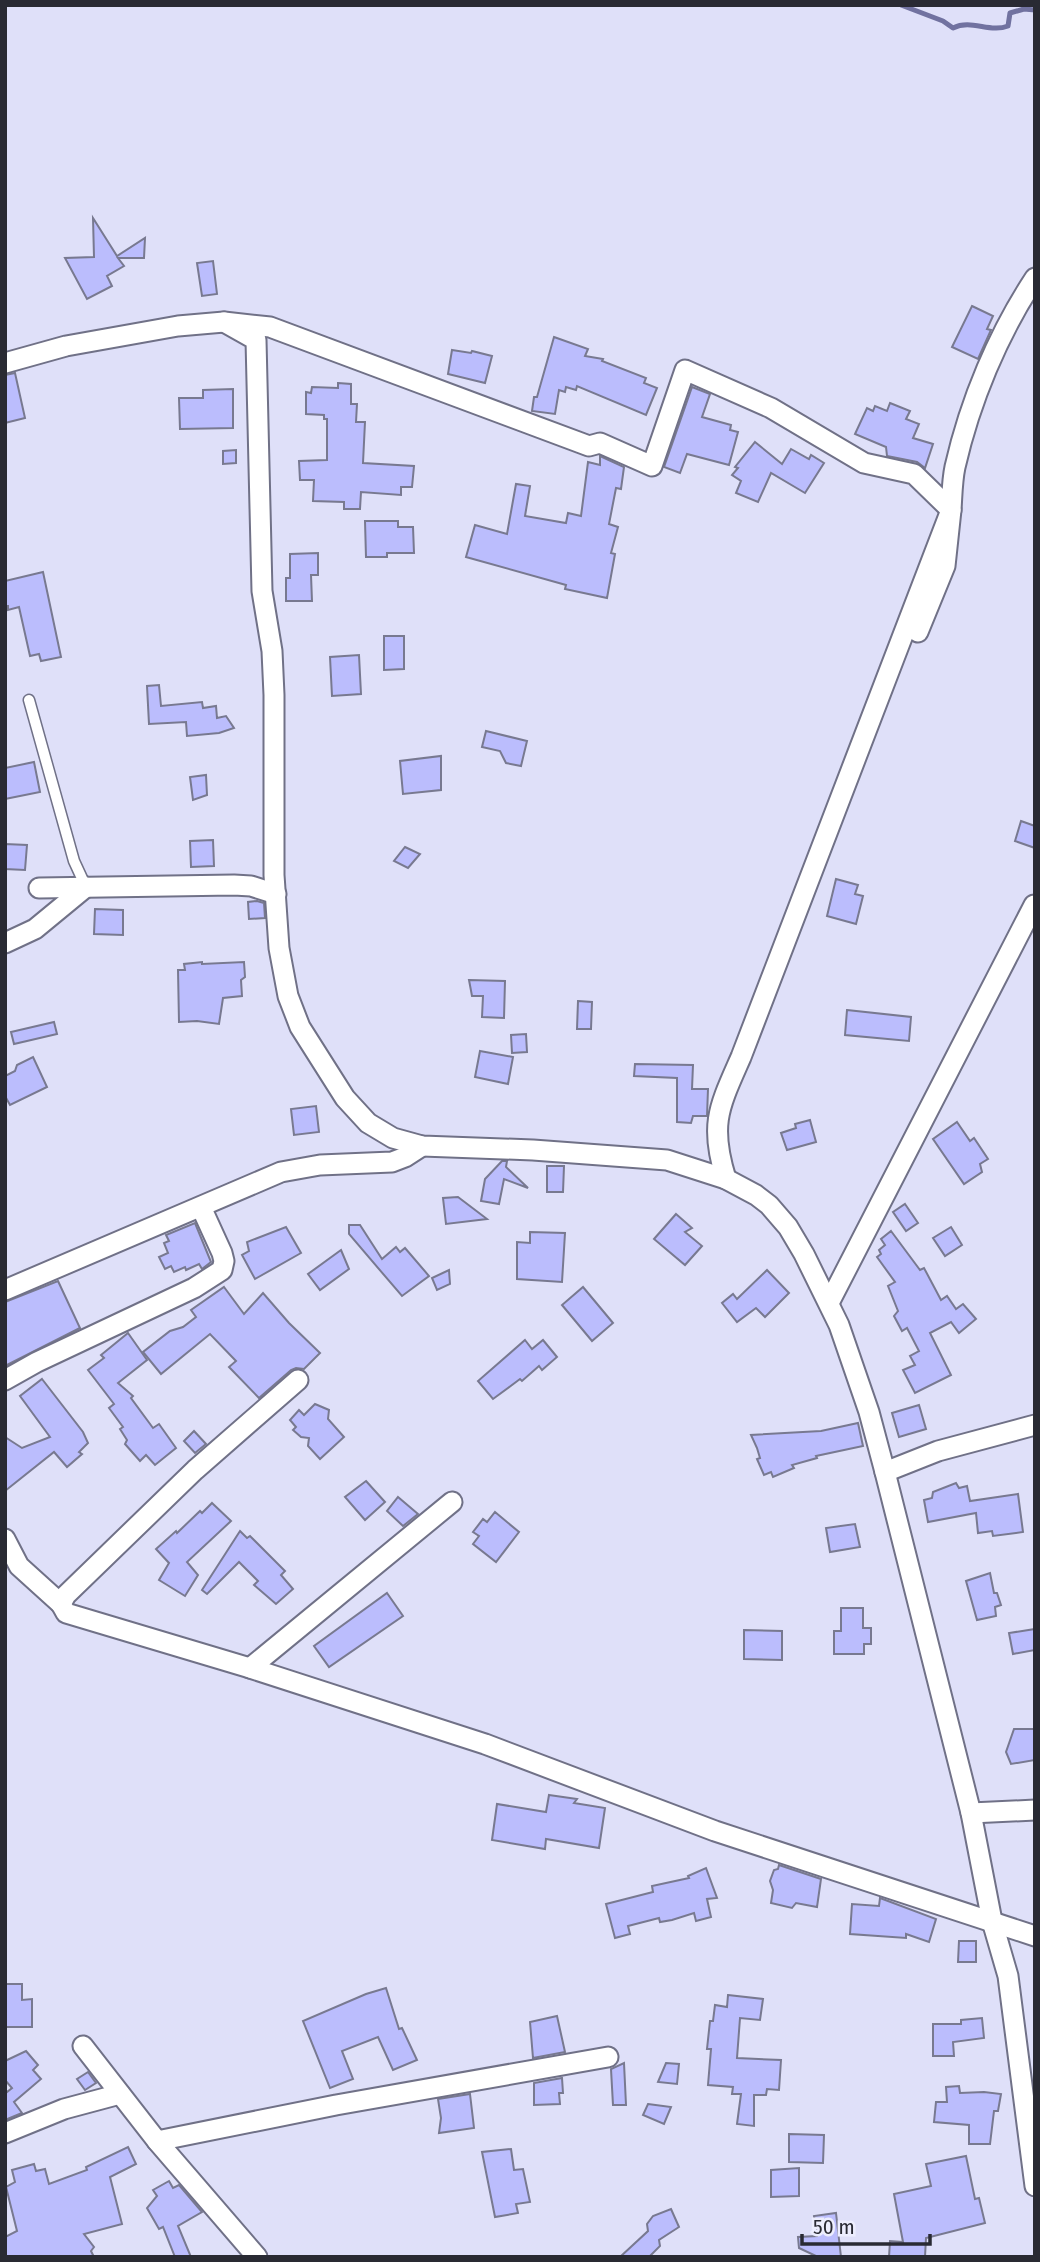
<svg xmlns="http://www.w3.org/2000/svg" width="1040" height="2262" font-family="'Fira Sans Condensed',sans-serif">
  <rect width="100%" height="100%" fill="#dfe0f9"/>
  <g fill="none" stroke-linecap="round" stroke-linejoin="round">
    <path stroke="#7172a0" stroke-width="5" d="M901,5l42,16 10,7c18,-9 37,5 55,-2l2,-13 14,-4 11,1"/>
  </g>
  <g fill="#bbbdfd" stroke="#787990" stroke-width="2">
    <path d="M93,218l24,38 28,-18 -1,20h-26l6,8 -17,10 5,10 -25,13 -22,-41 29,-1z"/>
    <path d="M213,261l4,33 -15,2 -5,-33z"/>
    <path d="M972,306l21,10 -6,13 4,1 -13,29 -26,-12z"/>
    <path d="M554,337l34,12 -3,7 18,3 -1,2 44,17 -2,5 13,5 -11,27 -69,-29 -1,4 -10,-3 -1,5 -6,-2 -4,24 -23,-3 2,-14h3z"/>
    <path d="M452,350l19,3 1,-2 20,5 -7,27 -37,-9z"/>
    <path d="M15,373l10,45 -20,5v-48z"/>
    <path d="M338,383l13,1v20h6l-1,18h9l-2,41 51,3 -2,21h-11v8l-40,-3 -1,17h-16v-7l-31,-1 1,-21h-14l-1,-19 28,-1v-41h-3v-4l-18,-1v-22l5,1 1,-6 26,1z"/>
    <path d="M692,387l18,7 -8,23 29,8 -1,5 8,2 -9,33 -42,-11 -7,19 -16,-6z"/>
    <path d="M233,389v39l-53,1 -1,-31h24v-8z"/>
    <path d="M890,403l20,8 -4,8 13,5 -6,14 20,6 -8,24 -8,-6 -30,-6 -1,-9 -31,-13 12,-26 6,3 2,-5 12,5z"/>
    <path d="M755,442l27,22 9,-15 18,10 2,-4 13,8 -19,30 -34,-20 -13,29 -22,-9 5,-12 -9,-6 6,-7 -3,-1z"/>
    <path d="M236,450v13l-13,1v-13z"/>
    <path d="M600,456l24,11 -3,22 -5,-1 -7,36 9,3 -7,26 4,1 -8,44 -42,-9 1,-4 -100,-28 9,-32 32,9 9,-50 14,2 -5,30 41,7 2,-10 13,3 7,-54 12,3z"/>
    <path d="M365,521h33v6h15l1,26h-27v4h-21z"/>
    <path d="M318,553v22h-7l1,26h-26v-23h4v-24z"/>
    <path d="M43,572l18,85 -20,4 -2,-7 -9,2 -11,-49 -11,3v-4h-3v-25z"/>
    <path d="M384,636h20v33l-20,1z"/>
    <path d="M359,655l2,39 -29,2 -2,-39z"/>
    <path d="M159,685l2,21 41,-4 1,6 13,-2 1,12 9,-2 8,12 -15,5 -32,3 -1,-14 -37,2 -2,-38z"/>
    <path d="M486,731l41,10 -6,25 -15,-3 -6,-12 -18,-4z"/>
    <path d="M441,756v34l-38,4 -3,-33z"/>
    <path d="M34,762l6,30 -35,7v-31z"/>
    <path d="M206,775l1,20 -14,5 -3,-23z"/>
    <path d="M1021,821l14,5v22l-20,-7z"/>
    <path d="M213,840l1,26 -23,1 -1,-26z"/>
    <path d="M5,844l22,1 -2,25 -20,-1z"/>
    <path d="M405,847l15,7 -12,14 -14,-7z"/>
    <path d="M836,879l22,6 -3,9 8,2 -7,28 -29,-8z"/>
    <path d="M257,901l7,2 1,15 -16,1 -1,-17z"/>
    <path d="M95,909l28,1v25l-29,-1z"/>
    <path d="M202,962v2l42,-2 1,15 -4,3 1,16 -19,2 -4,26 -22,-3 -18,1 -1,-52h7l-1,-6z"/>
    <path d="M469,980l36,1 -1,37 -22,-1 1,-21h-11z"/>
    <path d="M578,1001l14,1 -1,27h-14z"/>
    <path d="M847,1010l64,7 -2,24 -64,-6z"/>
    <path d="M54,1022l3,12 -43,10 -3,-12z"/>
    <path d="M526,1034l1,18 -15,1 -1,-18z"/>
    <path d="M480,1051l33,6 -5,27 -33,-7z"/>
    <path d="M33,1057l14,30 -37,18 -5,-9v-20l10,-5 2,-6z"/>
    <path d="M635,1064l58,1 -1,24h16l-1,27h-14l-2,7 -14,-1v-44l-43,-2z"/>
    <path d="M316,1106l3,26 -25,3 -3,-26z"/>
    <path d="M810,1120l6,22 -29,8 -6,-17 15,-5 -1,-4z"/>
    <path d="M957,1122l13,19 4,-3 14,21 -8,5 2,8 -18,12 -31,-45z"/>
    <path d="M502,1161h5l-1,6 22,21 -24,-9 -5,25 -18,-3 4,-22z"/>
    <path d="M547,1166h17l-1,26h-16z"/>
    <path d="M458,1197l29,22 -41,5 -3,-26z"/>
    <path d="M905,1204l13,19 -12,8 -13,-19z"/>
    <path d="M676,1214l16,14 -7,4 17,14 -17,19 -31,-26z"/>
    <path d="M195,1223l16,39 -9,7 -3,-5 -13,6 -1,-3 -11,5 -3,-6 -6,3 -6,-12 9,-4 -4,-10 5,-2 -3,-6z"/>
    <path d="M349,1225h11l22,34 14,-12 4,5 5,-4 24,28 -27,20 -53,-62z"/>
    <path d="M286,1227l15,26 -46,26 -13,-24 7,-4 -2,-9z"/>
    <path d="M951,1227l11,18 -17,11 -12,-18z"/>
    <path d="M891,1231l29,39 4,-2 17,32 6,-4 9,13 7,-5 13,15 -17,14 -8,-11 -21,11 21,42 -36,18 -12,-23 12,-5 -5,-9 9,-5 -12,-23 -5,3 -8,-15 4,-5 -10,-25 7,-4 -18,-25 4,-3 -2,-4 6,-5 -4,-6z"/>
    <path d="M530,1232l35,1 -3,49 -45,-3v-37l13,1z"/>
    <path d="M341,1250l8,19 -29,21 -12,-16z"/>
    <path d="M449,1270l1,14 -13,6 -5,-12z"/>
    <path d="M767,1270l22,23 -24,24 -9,-9 -19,14 -15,-19 11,-9 4,5z"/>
    <path d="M58,1281l22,47 -75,38v-64z"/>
    <path d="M224,1287l20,27 19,-21 26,30 31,30 -16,16 -8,-1 -5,2 -32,28 -30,-31 7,-6 -26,-27 -49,40 -18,-22 27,-21 13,-4 13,-10 -5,-7z"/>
    <path d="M583,1287l30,36 -21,18 -30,-36z"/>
    <path d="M128,1333l19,27 -29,23 15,13 -2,2 22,30 6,-4 17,24 -21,17 -9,-10 -6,6 -15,-17 2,-4 -7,-11 3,-2 -14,-19 5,-4 -26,-34 16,-12 -3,-3z"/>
    <path d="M525,1340l7,9 11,-9 14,17 -15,13 -3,-4 -17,15 -2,-2 -27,20 -15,-18z"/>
    <path d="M42,1379l41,53 5,11 -9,9 3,2 -15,13 -13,-15 -49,39v-54l17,11 28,-11 -30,-41z"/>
    <path d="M315,1404l14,6 -1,9 16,18 -24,22 -12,-13 1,-8 -8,-1 -8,-7 3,-3 -6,-7 9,-10 5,5z"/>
    <path d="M919,1405l7,24 -27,8 -7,-24z"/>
    <path d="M858,1423l5,23 -47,10 1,2 -25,7 2,3 -21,9 -2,-5 -7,3 -7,-16 3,-1 -3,-10 -6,-13 70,-4z"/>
    <path d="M194,1431l12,13 -11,9 -11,-12z"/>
    <path d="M366,1481l19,21 -20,18 -20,-23z"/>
    <path d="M956,1483l3,5 8,-2 3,15 48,-7 5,38 -30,4 -1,-5 -14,2 -2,-20 -48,9 -4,-22 8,-2 1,-6z"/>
    <path d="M398,1497l20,17 -15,12 -16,-15z"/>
    <path d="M212,1503l19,18 -44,41 11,13 -13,21 -26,-16 10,-17 -13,-14 20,-18 1,2 23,-22 2,2z"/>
    <path d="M495,1512l24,20 -23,30 -23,-18 6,-8 -6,-4 10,-13 4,3z"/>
    <path d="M855,1524l5,23 -30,5 -4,-24z"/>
    <path d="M240,1531l7,7 3,-2 35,35 -4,4 12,14 -17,15 -22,-19 4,-4 -19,-19 -32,32 -5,-4z"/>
    <path d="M990,1573l4,20h3l4,12 -6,2 1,9 -19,4 -11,-39z"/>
    <path d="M387,1593l16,23 -74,51 -15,-21z"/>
    <path d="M841,1608h22v20h8v16h-7v10h-30v-23h7z"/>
    <path d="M1035,1629v21l-22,4 -4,-21z"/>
    <path d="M744,1630l38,1v29l-38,-1z"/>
    <path d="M1014,1729h21v31l-24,4 -5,-12z"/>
    <path d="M549,1795l28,4 -3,4 31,5 -6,40 -53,-9 -1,10 -53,-9 5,-36 49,8z"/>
    <path d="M779,1865l42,14 -4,28 -21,-4 -4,5 -21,-5 2,-13 -3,-9 4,-11 4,-1z"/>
    <path d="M706,1868l11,30 -10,1 4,18 -15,4 -2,-8 -22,7 -12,2 -1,-4 -31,8 2,8 -15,4 -9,-34 47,-12 -1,-6 37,-8 -1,-2z"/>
    <path d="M880,1898l56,21 -7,23 -23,-8v4l-56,-4 2,-30 27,2z"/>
    <path d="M959,1941h17v21h-18z"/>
    <path d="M5,1984h17v16l10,-1v28h-27z"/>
    <path d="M386,1988l13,41 3,-1 15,32 -24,10 -15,-33 -36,14 11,28 -23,9 -27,-67 63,-27z"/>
    <path d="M728,1995l35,4 -3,21 -20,-2 -3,40 44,2 -2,30 -12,-1 -1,6h-12v31l-17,-2 4,-30h-9l1,-7 -25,-2 3,-36h-4l3,-28h3l2,-16 12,2z"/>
    <path d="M557,2016l8,36 -32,6 -3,-36z"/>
    <path d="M982,2018l2,20 -31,4 1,14h-21v-32h28v-4z"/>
    <path d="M26,2051l12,14 -5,5 8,9 -27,23 8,11 -17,7v-31l2,3 5,-4 -7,-8v-19z"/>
    <path d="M624,2063l2,42h-13l-2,-36z"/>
    <path d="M666,2063l13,1 -2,20 -19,-2z"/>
    <path d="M88,2072l8,11 -11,7 -8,-11z"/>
    <path d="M562,2078l1,15h-4l1,11 -26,1v-22z"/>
    <path d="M959,2086l1,7 24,-1 17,2 -3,17h-4l-4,33h-21v-19l-35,-3 2,-20h11l-1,-15z"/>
    <path d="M470,2094l4,34 -35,5 2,-15 -3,-19z"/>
    <path d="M648,2104l23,3 -7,17 -21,-9z"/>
    <path d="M789,2134l35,1 -1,28 -34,-1z"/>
    <path d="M128,2147l8,17 -26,13 12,47 -38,10 10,13 -3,4 3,6h-89v-20l12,-6 -11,-44 9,-5 -3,-12 22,-6 2,7 9,-2 4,15 38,-14 -1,-3z"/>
    <path d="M511,2149l3,21 9,-1 7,33 -14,2 2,9 -23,4 -13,-65z"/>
    <path d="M966,2156l9,43 4,-1 6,25 -59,15 -1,19h-36l1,-16 13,1 -9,-48 37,-8 -5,-22z"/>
    <path d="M799,2168v28l-28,1v-27z"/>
    <path d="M169,2181l4,7 6,-3 23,27 -24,14 13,31h-16l-12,-30 -4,2 -12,-21 10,-12 -4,-6z"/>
    <path d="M671,2209l8,18 -20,13 1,6 -11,11h-29l28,-26 -1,-7 6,-8z"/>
    <path d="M836,2213l5,44h-23l-19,-9 -1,-11 19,-1 -3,-20z"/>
  </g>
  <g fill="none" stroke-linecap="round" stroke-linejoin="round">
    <g stroke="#707187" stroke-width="13">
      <path id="lane" d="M29,700l45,161 12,26"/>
    </g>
    <g stroke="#707187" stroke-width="23">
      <g id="street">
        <path d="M224,322l32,18 6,251 10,60 2,44v180l5,73 9,48 12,31 45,71 23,25 25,15 29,8 111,4 134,10 59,19 30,16 13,10 19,22 16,27 35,71 30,87 16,60 86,341 21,108 16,55 27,210"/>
        <path d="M5,363l61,-17 112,-20 46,-4 46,5 319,119 11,-3 52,23 33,-96 86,38 93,55 50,11 37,36 -6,56 -27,66"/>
        <path d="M39,888l195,-3 17,1 25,8"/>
        <path d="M5,943l30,-14 51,-42"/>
        <path d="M726,1179c-17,-55 -7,-72 15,-122l210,-547c1,-14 1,-29 4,-43 15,-66 43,-133 80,-189"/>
        <path d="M5,1290l276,-118 39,-7 72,-3 13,-5 17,-11"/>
        <path d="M829,1303l205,-398"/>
        <path d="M5,1380l32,-18 157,-74 28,-18 2,-9 -2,-8 -21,-46"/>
        <path d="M298,1380l-103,90 -129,125 -5,9 5,9 184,55 235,76 230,87 320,105"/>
        <path d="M885,1472l53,-21 97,-26"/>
        <path d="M5,1539l14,27 42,38"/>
        <path d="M250,1668l202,-166"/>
        <path d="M971,1813l64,-3"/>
        <path d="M83,2046l74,95 100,116"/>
        <path d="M5,2133l59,-24 56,-15"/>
        <path d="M157,2141l179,-36 272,-48"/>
      </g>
    </g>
    <use href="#lane" stroke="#fff" stroke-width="10"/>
    <use href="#street" stroke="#fff" stroke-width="19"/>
  </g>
  <rect width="1040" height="2262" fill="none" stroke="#292a33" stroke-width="14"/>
  <path d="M802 2234v10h128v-10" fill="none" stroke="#292a33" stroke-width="3.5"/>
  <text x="813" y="2234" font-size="21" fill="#292a33" stroke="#edeefe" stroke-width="5" paint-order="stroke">50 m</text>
</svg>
